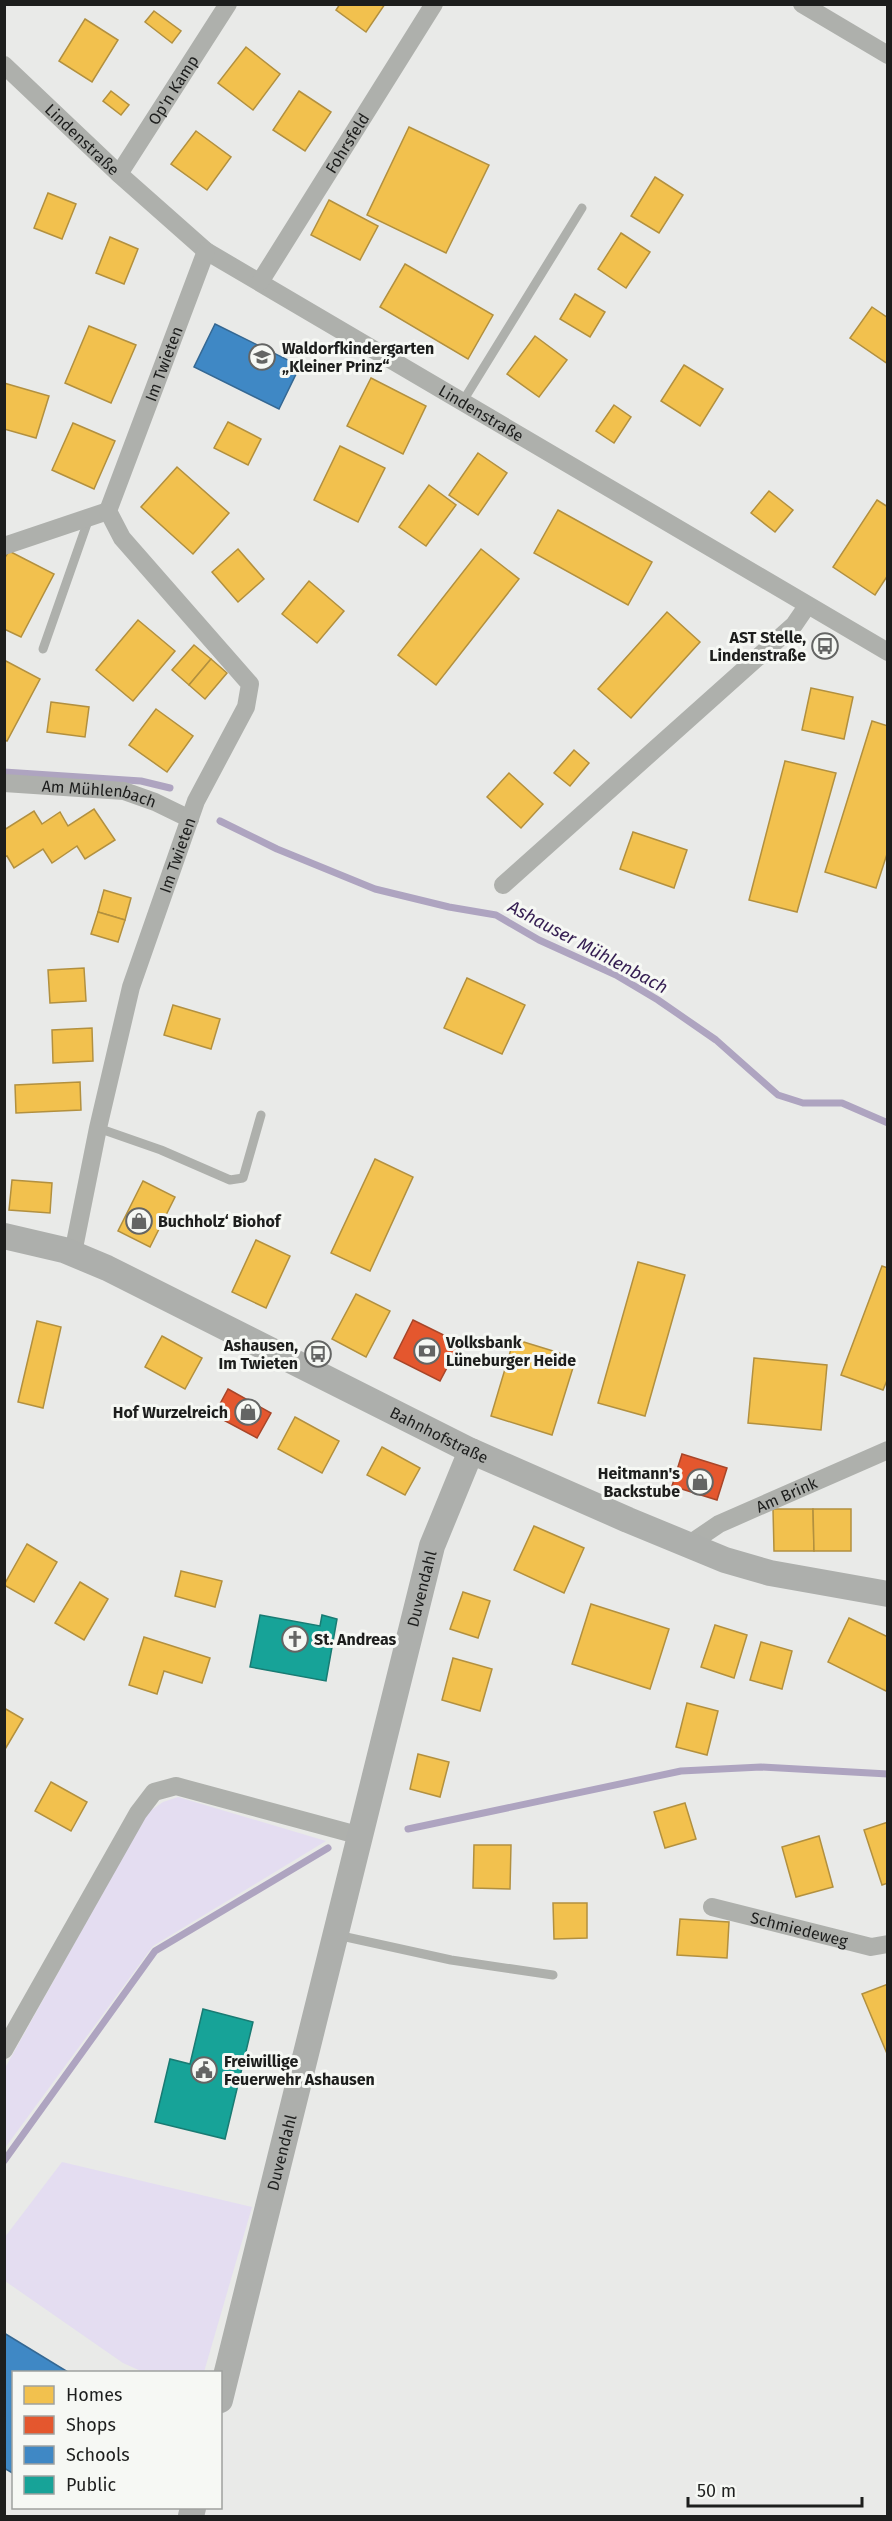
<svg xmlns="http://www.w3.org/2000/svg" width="892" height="2521" font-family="'Fira Sans',sans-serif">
  <rect width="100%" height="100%" fill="#e9eae8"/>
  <g fill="#e4ddf1">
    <path d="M178,1797l148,44 -173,105 -148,202v-80l142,-255 16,-11z"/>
    <path d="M62,2162l190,45 -48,165h-61l-20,-9 -118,-82v-44z"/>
  </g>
  <g fill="#f2c14e" stroke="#b2903f" stroke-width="1.5">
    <path d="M340,4h45l-19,28 -30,-22z"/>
    <path d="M154,11l27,20 -9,12 -27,-21z"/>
    <path d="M85,19l33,21 -26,42 -33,-21z"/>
    <path d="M246,47l34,27 -27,36 -35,-27z"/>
    <path d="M111,91l18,14 -8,10 -18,-14z"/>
    <path d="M299,91l32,21 -26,39 -32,-21z"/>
    <path d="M409,127l80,38 -43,88 -79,-38z"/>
    <path d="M196,131l35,26 -24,33 -36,-26z"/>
    <path d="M655,177l28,18 -24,38 -28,-17z"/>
    <path d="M48,193l28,11 -14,35 -28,-11z"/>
    <path d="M329,200l49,26 -18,34 -49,-25z"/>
    <path d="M621,233l29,19 -24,36 -28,-19z"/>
    <path d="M110,237l28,12 -14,35 -28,-11z"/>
    <path d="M405,264l88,51 -25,44 -88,-52z"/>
    <path d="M575,294l30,18 -15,25 -30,-18z"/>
    <path d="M872,307l16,11v46l-38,-26z"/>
    <path d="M89,326l47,19 -25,58 -46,-20z"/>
    <path d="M535,336l32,24 -28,37 -32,-23z"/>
    <path d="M684,365l39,24 -23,37 -39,-25z"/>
    <path d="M371,378l55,28 -23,48 -56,-28z"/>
    <path d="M4,383l45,13 -13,42 -32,-9z"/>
    <path d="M614,405l17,12 -17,26 -18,-12z"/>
    <path d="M228,422l33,17 -13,26 -34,-17z"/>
    <path d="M73,423l42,18 -21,48 -42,-19z"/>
    <path d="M340,446l45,22 -27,54 -44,-22z"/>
    <path d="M478,453l29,20 -29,42 -29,-20z"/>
    <path d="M177,467l52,46 -36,41 -52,-47z"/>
    <path d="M429,485l27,20 -30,41 -27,-19z"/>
    <path d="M769,491l24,19 -18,22 -24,-19z"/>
    <path d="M877,500l11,7v68l-13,20 -42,-28z"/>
    <path d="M558,510l94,52 -24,43 -94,-52z"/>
    <path d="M238,549l26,30 -26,23 -26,-30z"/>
    <path d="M481,549l38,30 -83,106 -38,-30z"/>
    <path d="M9,551l45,23 -33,63 -17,-8v-70z"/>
    <path d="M309,581l35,30 -27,32 -35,-29z"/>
    <path d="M667,612l33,30 -69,76 -33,-29z"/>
    <path d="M138,620l37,31 -42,50 -37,-31z"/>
    <path d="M194,645l17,14 -22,26 -17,-15z"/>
    <path d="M211,659l16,14 -22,26 -16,-14z"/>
    <path d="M4,660l36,19 -33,62 -3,-1z"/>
    <path d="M811,688l42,9 -9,42 -42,-9z"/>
    <path d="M51,702l38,5 -4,30 -38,-5z"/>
    <path d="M156,709l37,27 -26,36 -38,-27z"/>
    <path d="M872,721l16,5v125l-12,37 -51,-16z"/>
    <path d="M574,750l15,13 -19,23 -16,-13z"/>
    <path d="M785,761l51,12 -39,139 -48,-12z"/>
    <path d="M509,773l34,31 -22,24 -34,-31z"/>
    <path d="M94,809l21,31 -30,19 -8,-13 -25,17 -9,-14 -29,19 -7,-12 -3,1v-27l30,-19 8,13 18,-12 8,14z"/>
    <path d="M633,832l54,18 -13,38 -54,-19z"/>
    <path d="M104,890l27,8 -6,22 -27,-8z"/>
    <path d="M98,912l27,8 -7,22 -27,-8z"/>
    <path d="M84,968l2,33 -36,2 -2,-33z"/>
    <path d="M467,978l58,27 -23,49 -58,-26z"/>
    <path d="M173,1005l47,14 -9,30 -47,-14z"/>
    <path d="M92,1028l1,33 -40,2 -1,-33z"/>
    <path d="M80,1082l1,28 -65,3 -1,-28z"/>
    <path d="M375,1159l38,18 -43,94 -39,-18z"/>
    <path d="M12,1180l40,3 -2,30 -41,-3z"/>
    <path d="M143,1181l32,16 -25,50 -32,-16z"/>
    <path d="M256,1240l34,16 -24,52 -34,-16z"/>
    <path d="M638,1262l47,13 -40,141 -47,-13z"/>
    <path d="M882,1266l6,2v110l-5,12 -42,-15z"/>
    <path d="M356,1294l34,17 -24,46 -34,-18z"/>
    <path d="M37,1321l24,6 -18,81 -25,-6z"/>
    <path d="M162,1336l40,22 -17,31 -40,-22z"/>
    <path d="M514,1339l62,19 -24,77 -61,-19z"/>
    <path d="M754,1358l73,7 -6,65 -73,-7z"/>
    <path d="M295,1417l44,24 -17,32 -44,-24z"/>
    <path d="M382,1447l38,21 -15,27 -38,-20z"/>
    <path d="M773,1509h40l1,42h-40z"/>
    <path d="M813,1509h38v42h-37z"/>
    <path d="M534,1526l50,22 -20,45 -50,-23z"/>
    <path d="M27,1544l30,18 -23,40 -30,-17z"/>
    <path d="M181,1571l41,10 -7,26 -40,-11z"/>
    <path d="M80,1582l28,17 -24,41 -29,-17z"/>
    <path d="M463,1592l27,9 -12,37 -28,-9z"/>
    <path d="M591,1604l78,25 -19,60 -78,-25z"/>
    <path d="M849,1618l39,19v55l-60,-30z"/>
    <path d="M715,1625l32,10 -13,43 -33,-11z"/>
    <path d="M144,1637l66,21 -8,25 -38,-12 -7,23 -28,-9z"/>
    <path d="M761,1642l31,9 -10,38 -32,-9z"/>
    <path d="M453,1658l39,11 -12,42 -38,-11z"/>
    <path d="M687,1703l31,8 -11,44 -31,-8z"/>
    <path d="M4,1708l19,11 -19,32z"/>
    <path d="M418,1754l31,8 -9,35 -30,-8z"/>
    <path d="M51,1782l36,20 -16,29 -36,-20z"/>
    <path d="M685,1803l11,36 -31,9 -11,-36z"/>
    <path d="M888,1822v61l-6,2 -18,-55z"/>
    <path d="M819,1836l14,51 -37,10 -14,-50z"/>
    <path d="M474,1845h37l-1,44 -37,-1z"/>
    <path d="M553,1903h34v35l-33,1z"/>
    <path d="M680,1919l49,3 -2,36 -50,-3z"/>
    <path d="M888,1984v72l-26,-62z"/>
  </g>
  <g fill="#e4572e" stroke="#a84629" stroke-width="1.5">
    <path d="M413,1320l47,23 -20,38 -46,-23z"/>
    <path d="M228,1389l43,24 -14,25 -43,-23z"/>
    <path d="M682,1454l45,14 -10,32 -45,-14z"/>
  </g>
  <g fill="#3f88c5" stroke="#356893" stroke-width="1.5">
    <path d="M215,324l85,42 -21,43 -85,-42z"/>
    <path d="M4,2333l64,39h-54v102l-10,-6z"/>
  </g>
  <g fill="#17a398" stroke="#197b73" stroke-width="1.5">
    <path d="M260,1615l60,11 2,-11 15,4 -11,62 -76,-14z"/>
    <path d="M203,2009l50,13 -28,117 -70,-17 15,-63 20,5z"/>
  </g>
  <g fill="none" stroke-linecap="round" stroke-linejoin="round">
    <g stroke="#aea4c0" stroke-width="7">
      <path d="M4,772l137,9 29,7"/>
      <path d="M220,821l57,28 98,40 74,18 47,8 43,25 77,35 42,25 58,40 62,55 25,8h39l46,20"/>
      <path d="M408,1829l273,-58 80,-4 127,7"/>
      <path d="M4,2161l151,-210 173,-103"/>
    </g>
    <g stroke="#aeb0ac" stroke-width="9">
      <path d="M463,401l119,-193"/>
      <path d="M43,649l46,-131"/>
      <path d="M98,1128l63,22 69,30 13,-2 18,-63"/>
      <path d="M337,1935l114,25 102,15"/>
    </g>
    <g stroke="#aeb0ac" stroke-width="18">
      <path d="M802,4l86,51"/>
      <path id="s1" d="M4,65l115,109 87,77 682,401"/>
      <path id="s2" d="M119,174l109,-170"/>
      <path id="s3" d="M260,282l174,-278"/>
      <path d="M4,546l104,-35"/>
      <path id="s4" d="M4,783l120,8 31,11 35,17"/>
      <path d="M503,885l291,-260 13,-19"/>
      <path id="s5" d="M73,1253l25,-125 33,-141 65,-186 50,-94 4,-23 -128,-146 -14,-27 98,-260"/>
      <path id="s6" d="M688,1545l31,-21 169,-74"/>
      <path id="s7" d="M712,1907l159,40 17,-3"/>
      <path d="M4,2050l134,-237 16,-21 22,-6 185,50"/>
    </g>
    <g stroke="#adafac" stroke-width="26">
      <path id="s8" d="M4,1236l60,14 43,18 364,183 157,69 97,40 45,13 118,21"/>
      <path id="s9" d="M220,2400l212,-854 39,-95"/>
      <path d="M191,2516l2,-8"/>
    </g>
  </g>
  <defs>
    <g id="school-ring" transform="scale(1.35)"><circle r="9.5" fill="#f6f8f4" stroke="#646564" stroke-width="1.5"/><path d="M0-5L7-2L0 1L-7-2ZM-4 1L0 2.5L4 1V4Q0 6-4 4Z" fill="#646564"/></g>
    <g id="bus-ring" transform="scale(1.35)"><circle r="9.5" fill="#f6f8f4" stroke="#646564" stroke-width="1.5"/><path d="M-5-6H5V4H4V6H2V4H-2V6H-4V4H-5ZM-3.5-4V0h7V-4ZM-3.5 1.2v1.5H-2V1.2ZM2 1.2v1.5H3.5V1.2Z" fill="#646564"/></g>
    <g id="shop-ring" transform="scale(1.35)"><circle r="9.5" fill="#f6f8f4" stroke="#646564" stroke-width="1.5"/><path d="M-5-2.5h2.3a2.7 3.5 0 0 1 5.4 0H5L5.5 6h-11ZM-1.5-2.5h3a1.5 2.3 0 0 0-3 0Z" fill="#646564"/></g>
    <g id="bank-ring" transform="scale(1.35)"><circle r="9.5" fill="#f6f8f4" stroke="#646564" stroke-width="1.5"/><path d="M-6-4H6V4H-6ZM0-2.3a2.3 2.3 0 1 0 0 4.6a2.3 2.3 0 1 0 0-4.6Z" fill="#646564"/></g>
    <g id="church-ring" transform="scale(1.35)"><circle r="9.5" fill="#f6f8f4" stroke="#646564" stroke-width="1.5"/><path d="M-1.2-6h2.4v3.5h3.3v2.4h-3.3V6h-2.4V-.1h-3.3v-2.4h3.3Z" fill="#646564"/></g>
    <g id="civic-ring" transform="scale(1.35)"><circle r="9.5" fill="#f6f8f4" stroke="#646564" stroke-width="1.5"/><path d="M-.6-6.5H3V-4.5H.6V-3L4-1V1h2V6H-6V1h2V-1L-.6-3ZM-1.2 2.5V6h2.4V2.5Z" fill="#646564"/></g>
  </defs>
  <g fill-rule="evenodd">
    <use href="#school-ring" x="262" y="357"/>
    <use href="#bus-ring" x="825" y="646"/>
    <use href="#shop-ring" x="139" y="1221"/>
    <use href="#bank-ring" x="427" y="1351"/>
    <use href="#bus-ring" x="318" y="1354"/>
    <use href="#shop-ring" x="248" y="1412"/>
    <use href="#shop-ring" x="700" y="1482"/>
    <use href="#church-ring" x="295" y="1639"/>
    <use href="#civic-ring" x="204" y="2070"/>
  </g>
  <g text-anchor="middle" stroke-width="6" stroke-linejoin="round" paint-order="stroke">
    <g font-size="16" fill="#1d1e1d" stroke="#f6f8f4">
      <text dy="6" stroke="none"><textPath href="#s2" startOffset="100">Op'n Kamp</textPath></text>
      <text dy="6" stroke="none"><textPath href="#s1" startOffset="108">Lindenstraße</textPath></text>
      <text dy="6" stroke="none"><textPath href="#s3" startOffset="164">Fohrsfeld</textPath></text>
      <text dy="6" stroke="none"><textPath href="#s5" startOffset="981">Im Twieten</textPath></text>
      <text dy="6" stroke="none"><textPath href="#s1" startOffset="594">Lindenstraße</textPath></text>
      <text dy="6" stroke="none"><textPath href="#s4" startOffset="96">Am Mühlenbach</textPath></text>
      <text dy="6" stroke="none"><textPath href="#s5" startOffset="412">Im Twieten</textPath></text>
      <text dy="6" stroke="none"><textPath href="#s8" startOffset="480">Bahnhofstraße</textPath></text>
      <text dy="6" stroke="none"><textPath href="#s6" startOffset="111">Am Brink</textPath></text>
      <text dy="6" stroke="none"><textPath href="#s9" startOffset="836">Duvendahl</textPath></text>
      <text dy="6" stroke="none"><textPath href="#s7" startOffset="90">Schmiedeweg</textPath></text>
      <text dy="6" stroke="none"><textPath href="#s9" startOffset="255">Duvendahl</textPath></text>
    </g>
    <g font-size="16" font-weight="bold" fill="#1d1e1d" stroke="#f6f8f4" text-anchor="start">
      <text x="282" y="354">Waldorfkindergarten<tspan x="282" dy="18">„Kleiner Prinz“</tspan></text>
      <text x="806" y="643" text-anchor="end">AST Stelle,<tspan x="806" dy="18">Lindenstraße</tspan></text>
      <text x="158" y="1227">Buchholz‘ Biohof</text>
      <text x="446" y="1348">Volksbank<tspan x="446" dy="18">Lüneburger Heide</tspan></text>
      <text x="298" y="1351" text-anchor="end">Ashausen,<tspan x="298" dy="18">Im Twieten</tspan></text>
      <text x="228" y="1418" text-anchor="end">Hof Wurzelreich</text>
      <text x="680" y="1479" text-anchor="end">Heitmann's<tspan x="680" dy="18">Backstube</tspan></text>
      <text x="314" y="1645">St. Andreas</text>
      <text x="224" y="2067">Freiwillige<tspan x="224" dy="18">Feuerwehr Ashausen</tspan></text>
    </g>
    <g font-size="18" font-style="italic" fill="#341d51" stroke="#f6f8f4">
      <text transform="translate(588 947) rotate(28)" y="6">Ashauser Mühlenbach</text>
    </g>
  </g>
  <rect width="892" height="2521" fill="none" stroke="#1d1e1d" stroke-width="12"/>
  <rect x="12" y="2371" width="210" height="138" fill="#f6f8f4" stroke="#9fa19e" stroke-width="1.5"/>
  <rect x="24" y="2386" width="30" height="18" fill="#f2c14e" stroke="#9fa19e" stroke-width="1.5"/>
  <text x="66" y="2401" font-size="18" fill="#1d1e1d">Homes</text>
  <rect x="24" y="2416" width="30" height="18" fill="#e4572e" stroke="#9fa19e" stroke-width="1.5"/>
  <text x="66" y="2431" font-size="18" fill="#1d1e1d">Shops</text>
  <rect x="24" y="2446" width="30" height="18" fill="#3f88c5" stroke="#9fa19e" stroke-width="1.5"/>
  <text x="66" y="2461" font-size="18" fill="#1d1e1d">Schools</text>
  <rect x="24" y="2476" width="30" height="18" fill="#17a398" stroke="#9fa19e" stroke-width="1.5"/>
  <text x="66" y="2491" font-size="18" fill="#1d1e1d">Public</text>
  <path d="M688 2497v9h174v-9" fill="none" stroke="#1d1e1d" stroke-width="3"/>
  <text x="697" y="2497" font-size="18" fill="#1d1e1d" stroke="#f6f8f4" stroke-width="4.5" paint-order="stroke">50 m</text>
</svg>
